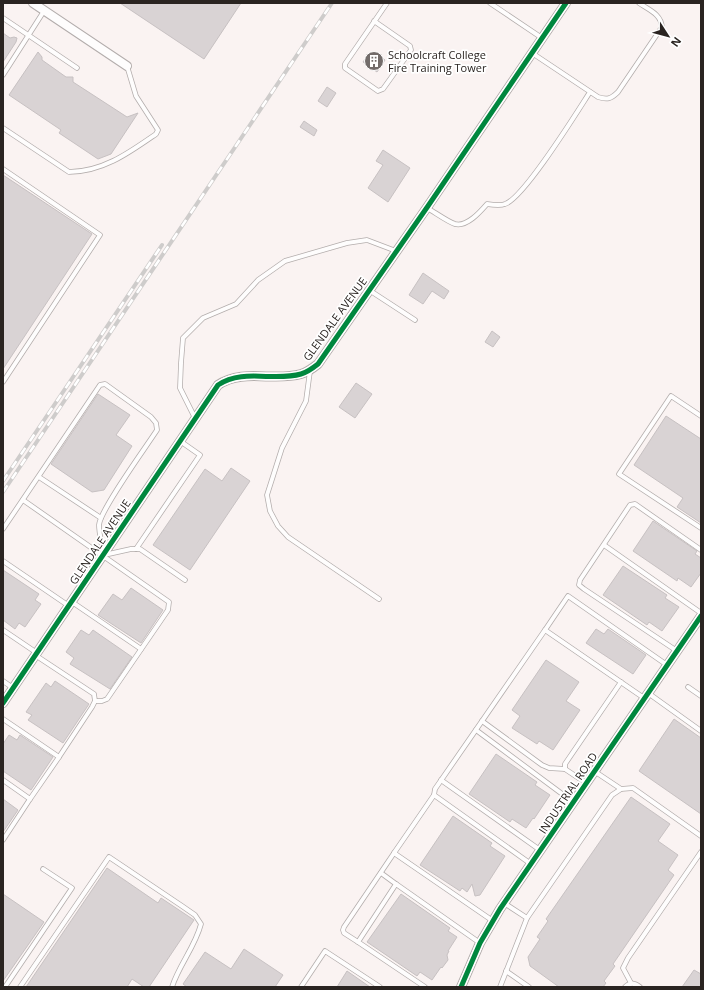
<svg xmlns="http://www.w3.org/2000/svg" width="704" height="990" font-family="'Open Sans',sans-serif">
  <rect width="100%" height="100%" fill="#faf3f2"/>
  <g fill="#d9d3d4" stroke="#c7c1c2">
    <path d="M120,3h121l-37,56z"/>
    <path d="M3,33l7,5 4,-1 3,1 -1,4 -13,20z"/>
    <path d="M38,52l4,5v3l24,17h7v5l54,35 11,-4 -27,41 -13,5 -39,-26 2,-3 -52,-35z"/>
    <path d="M377,53l8,7 -8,12 -14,-10 5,-7 5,4z"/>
    <path d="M327,87l9,6 -9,14 -9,-6z"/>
    <path d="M304,121l13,9 -3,6 -14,-9z"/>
    <path d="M383,150l27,18 -22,34 -20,-14 15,-23 -7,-4z"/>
    <path d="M3,175l89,59 -89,135z"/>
    <path d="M423,273l26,18 -5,8 -12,-8 -9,13 -14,-9z"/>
    <path d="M492,331l8,6 -7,10 -8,-5z"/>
    <path d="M356,383l16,11 -17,24 -16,-11z"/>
    <path d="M98,394l32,21 -14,20 16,11 -28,44 -12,2 -41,-28z"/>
    <path d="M666,416l35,23v84l-24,-16 6,-9 -49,-33z"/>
    <path d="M231,468l19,13 -60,89 -37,-25 52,-76 17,12z"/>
    <path d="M653,521l44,30 -2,3 6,4v15l-10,14 -13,-9 -1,3 -44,-30z"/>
    <path d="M623,566l44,29 -2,3 14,9 -17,24 -13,-9 -2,3 -44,-30z"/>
    <path d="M3,570l36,24 -4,6 6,4 -16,23 -6,-4 -4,6 -12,-9z"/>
    <path d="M131,588l32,22 -22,33 -43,-28 15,-21 9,6z"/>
    <path d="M596,629l8,5 4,-5 38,26 -13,19 -47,-31z"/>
    <path d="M81,630l8,5 4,-5 39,27 -22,32 -40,-25 4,-6 -8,-6z"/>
    <path d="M546,660l33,22 -13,19 14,9 -27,40 -14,-9 -2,3 -25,-16 8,-12 -8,-6z"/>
    <path d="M55,681l34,23 -26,39 -35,-23 4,-5 -6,-3 20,-29 5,4z"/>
    <path d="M674,719l27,19v76l-62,-43z"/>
    <path d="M9,735l8,5 3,-5 33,22 -22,33 -28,-19v-27z"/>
    <path d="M496,754l41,28 -2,3 15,10 -16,24 -1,-1 -7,10 -14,-9 -2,3 -41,-28z"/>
    <path d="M631,797l39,27 -12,17 20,14 -10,15 6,5 -61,89 2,2 -11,15 2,2 -3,4h-44l-29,-21 -2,-9 12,-18 -3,-2 11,-16 -2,-2z"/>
    <path d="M3,799l15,11 -15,22z"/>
    <path d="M453,816l39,27 -2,3 15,10 -25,39 -5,1 -3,-12 -5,8 -5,-4 -2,3 -40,-26z"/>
    <path d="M107,868l51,35 3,-5 33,22 -45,67h-5l-12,-8 -5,8h-101z"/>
    <path d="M3,894l41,28 -41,59z"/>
    <path d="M401,894l49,34 -2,3 9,6 -9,14h1l-2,4 1,5 -6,8 -1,-1 -9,13 -12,-8 -3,4 -50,-34z"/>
    <path d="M244,949l39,26 -8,12h-88l-4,-3 22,-32 26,17z"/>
    <path d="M694,970l7,4v13h-19z"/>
    <path d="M347,971l23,16h-33z"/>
  </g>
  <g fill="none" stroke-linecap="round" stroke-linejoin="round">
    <g stroke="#b3adac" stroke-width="5.5">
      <g id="lane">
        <path d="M490,3l52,35"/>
        <path d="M3,18l74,50"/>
        <path d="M374,21l36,25 1,4 -28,39 -5,2 -33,-23v-4l42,-61"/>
        <path d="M532,53l66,44c9,3 13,2 20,-5l44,-65c-1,-13 -13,-17 -23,-24"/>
        <path d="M3,75l41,-64"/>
        <path d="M3,128l66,44c34,0 61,-20 87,-38l2,-4 -22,-34 -9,-30"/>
        <path d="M3,169l97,66 -97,147"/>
        <path d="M427,208c6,3 21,14 28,16 12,3 25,-12 32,-20 6,1 13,2 18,0 19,-6 72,-92 85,-112"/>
        <path d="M369,290l46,30"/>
        <path d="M310,371l-4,30 -24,47 -15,47 3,16 8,15 10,11 91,62"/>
        <path d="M701,416l-30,-20 -52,78 82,54"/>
        <path d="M195,418l-15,-30 1,-25 2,-25 20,-20 33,-14 22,-24 27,-19 62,-18 20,-3 29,11"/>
        <path d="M39,477l62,41"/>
        <path d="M23,500l146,102 -1,8 -61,89 -5,2h-7"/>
        <path d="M3,529l97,-144 5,-1 46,33 5,6 1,7c-11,17 -57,80 -58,95 0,9 3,19 4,28"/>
        <path d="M604,545l97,68"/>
        <path d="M136,549l64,-94 -20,-14"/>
        <path d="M104,555l27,-6h9l45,31"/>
        <path d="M3,561l66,45"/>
        <path d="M72,602l69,47"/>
        <path d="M3,630l34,23"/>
        <path d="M677,651l-93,-62 -5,-4 1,-5 50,-75 5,-1 66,46"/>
        <path d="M35,655l59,39 1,7 -3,6 -33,50"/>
        <path d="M3,681l10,7"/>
        <path d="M688,687l13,9"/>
        <path d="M648,693l53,38"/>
        <path d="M644,698l-99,-68 23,-34 99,69"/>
        <path d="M3,719l56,38 -29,42 -27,-19"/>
        <path d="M482,721l60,44 7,3 16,1"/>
        <path d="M476,730l97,72"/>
        <path d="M594,771l27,18"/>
        <path d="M441,780l99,70"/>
        <path d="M586,783l-21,-14v-5l56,-82"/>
        <path d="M434,795l-40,58 99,68"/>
        <path d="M3,840l27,-41"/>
        <path d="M531,864l-97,-69 1,-6 110,-159"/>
        <path d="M381,873l15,11"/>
        <path d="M504,903l23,15"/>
        <path d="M358,942l-14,-9 -1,-3 1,-3 50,-74"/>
        <path d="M506,971l23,16"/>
        <path d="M631,983l-8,-15 5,-10 73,-106"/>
        <path d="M5,987l67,-99 -29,-19"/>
        <path d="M20,987l89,-130 73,49 13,9 6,9c-6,23 -22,41 -29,63"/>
        <path d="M301,987l24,-36 55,36"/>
        <path d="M425,987l-67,-45 38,-58 84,59"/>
        <path d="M500,987l27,-69 85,-123 9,-6 12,-1 68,48"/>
        <path d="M625,987c5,-5 10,-4 15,0"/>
      </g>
    </g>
    <g stroke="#b3adac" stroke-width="10">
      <g id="street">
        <path d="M33,3l94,63"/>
        <path d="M3,703l215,-318c25,-17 56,-3 83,-11 7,-2 12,-6 17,-10l110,-158 138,-203"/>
        <path d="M461,987l19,-44 20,-34 201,-293"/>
      </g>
    </g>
    <use href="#lane" stroke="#fefdfd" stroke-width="4"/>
    <use href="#street" stroke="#fefdfd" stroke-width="8"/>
    <g stroke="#cecccb" stroke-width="4">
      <g id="rail">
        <path d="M3,481l159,-236"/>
        <path d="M3,492l329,-489"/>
      </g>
    </g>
    <use href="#rail" stroke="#fff" stroke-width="2.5" stroke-dasharray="8" stroke-linecap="butt"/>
    <g stroke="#fff" stroke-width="8">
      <g id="cycleway">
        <path d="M3,703l215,-318c25,-17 56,-3 83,-11 7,-2 12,-6 17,-10l110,-158 138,-203"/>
        <path d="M461,987l19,-44 20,-34 201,-293"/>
      </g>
    </g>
    <use href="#cycleway" stroke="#00873e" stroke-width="5"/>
  </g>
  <defs>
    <g id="building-disc" transform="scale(1)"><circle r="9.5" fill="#736c6a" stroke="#fff"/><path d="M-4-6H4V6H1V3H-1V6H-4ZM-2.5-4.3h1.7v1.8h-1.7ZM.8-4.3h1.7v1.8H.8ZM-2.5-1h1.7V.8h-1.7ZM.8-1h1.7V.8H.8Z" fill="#fff"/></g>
  </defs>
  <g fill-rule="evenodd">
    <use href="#building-disc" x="374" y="61"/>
  </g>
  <g text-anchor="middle" stroke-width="3.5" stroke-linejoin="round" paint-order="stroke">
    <g font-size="11" fill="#2a2421" stroke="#fff" text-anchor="start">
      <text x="388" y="59">Schoolcraft College<tspan x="388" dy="13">Fire Training Tower</tspan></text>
    </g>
    <g font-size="11" fill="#2a2421" stroke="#fff">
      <text transform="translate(335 319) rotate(-54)" y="4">GLENDALE AVENUE</text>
      <text transform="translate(100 542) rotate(-56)" y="4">GLENDALE AVENUE</text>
      <text transform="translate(568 793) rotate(-56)" y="4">INDUSTRIAL ROAD</text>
    </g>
  </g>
  <rect width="704" height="990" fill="none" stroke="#2a2421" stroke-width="8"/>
  <g transform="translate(668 36) rotate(126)" stroke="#ffffff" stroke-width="3" paint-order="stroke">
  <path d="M0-3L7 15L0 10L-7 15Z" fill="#2a2421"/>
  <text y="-6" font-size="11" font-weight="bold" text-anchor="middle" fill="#2a2421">N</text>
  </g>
</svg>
